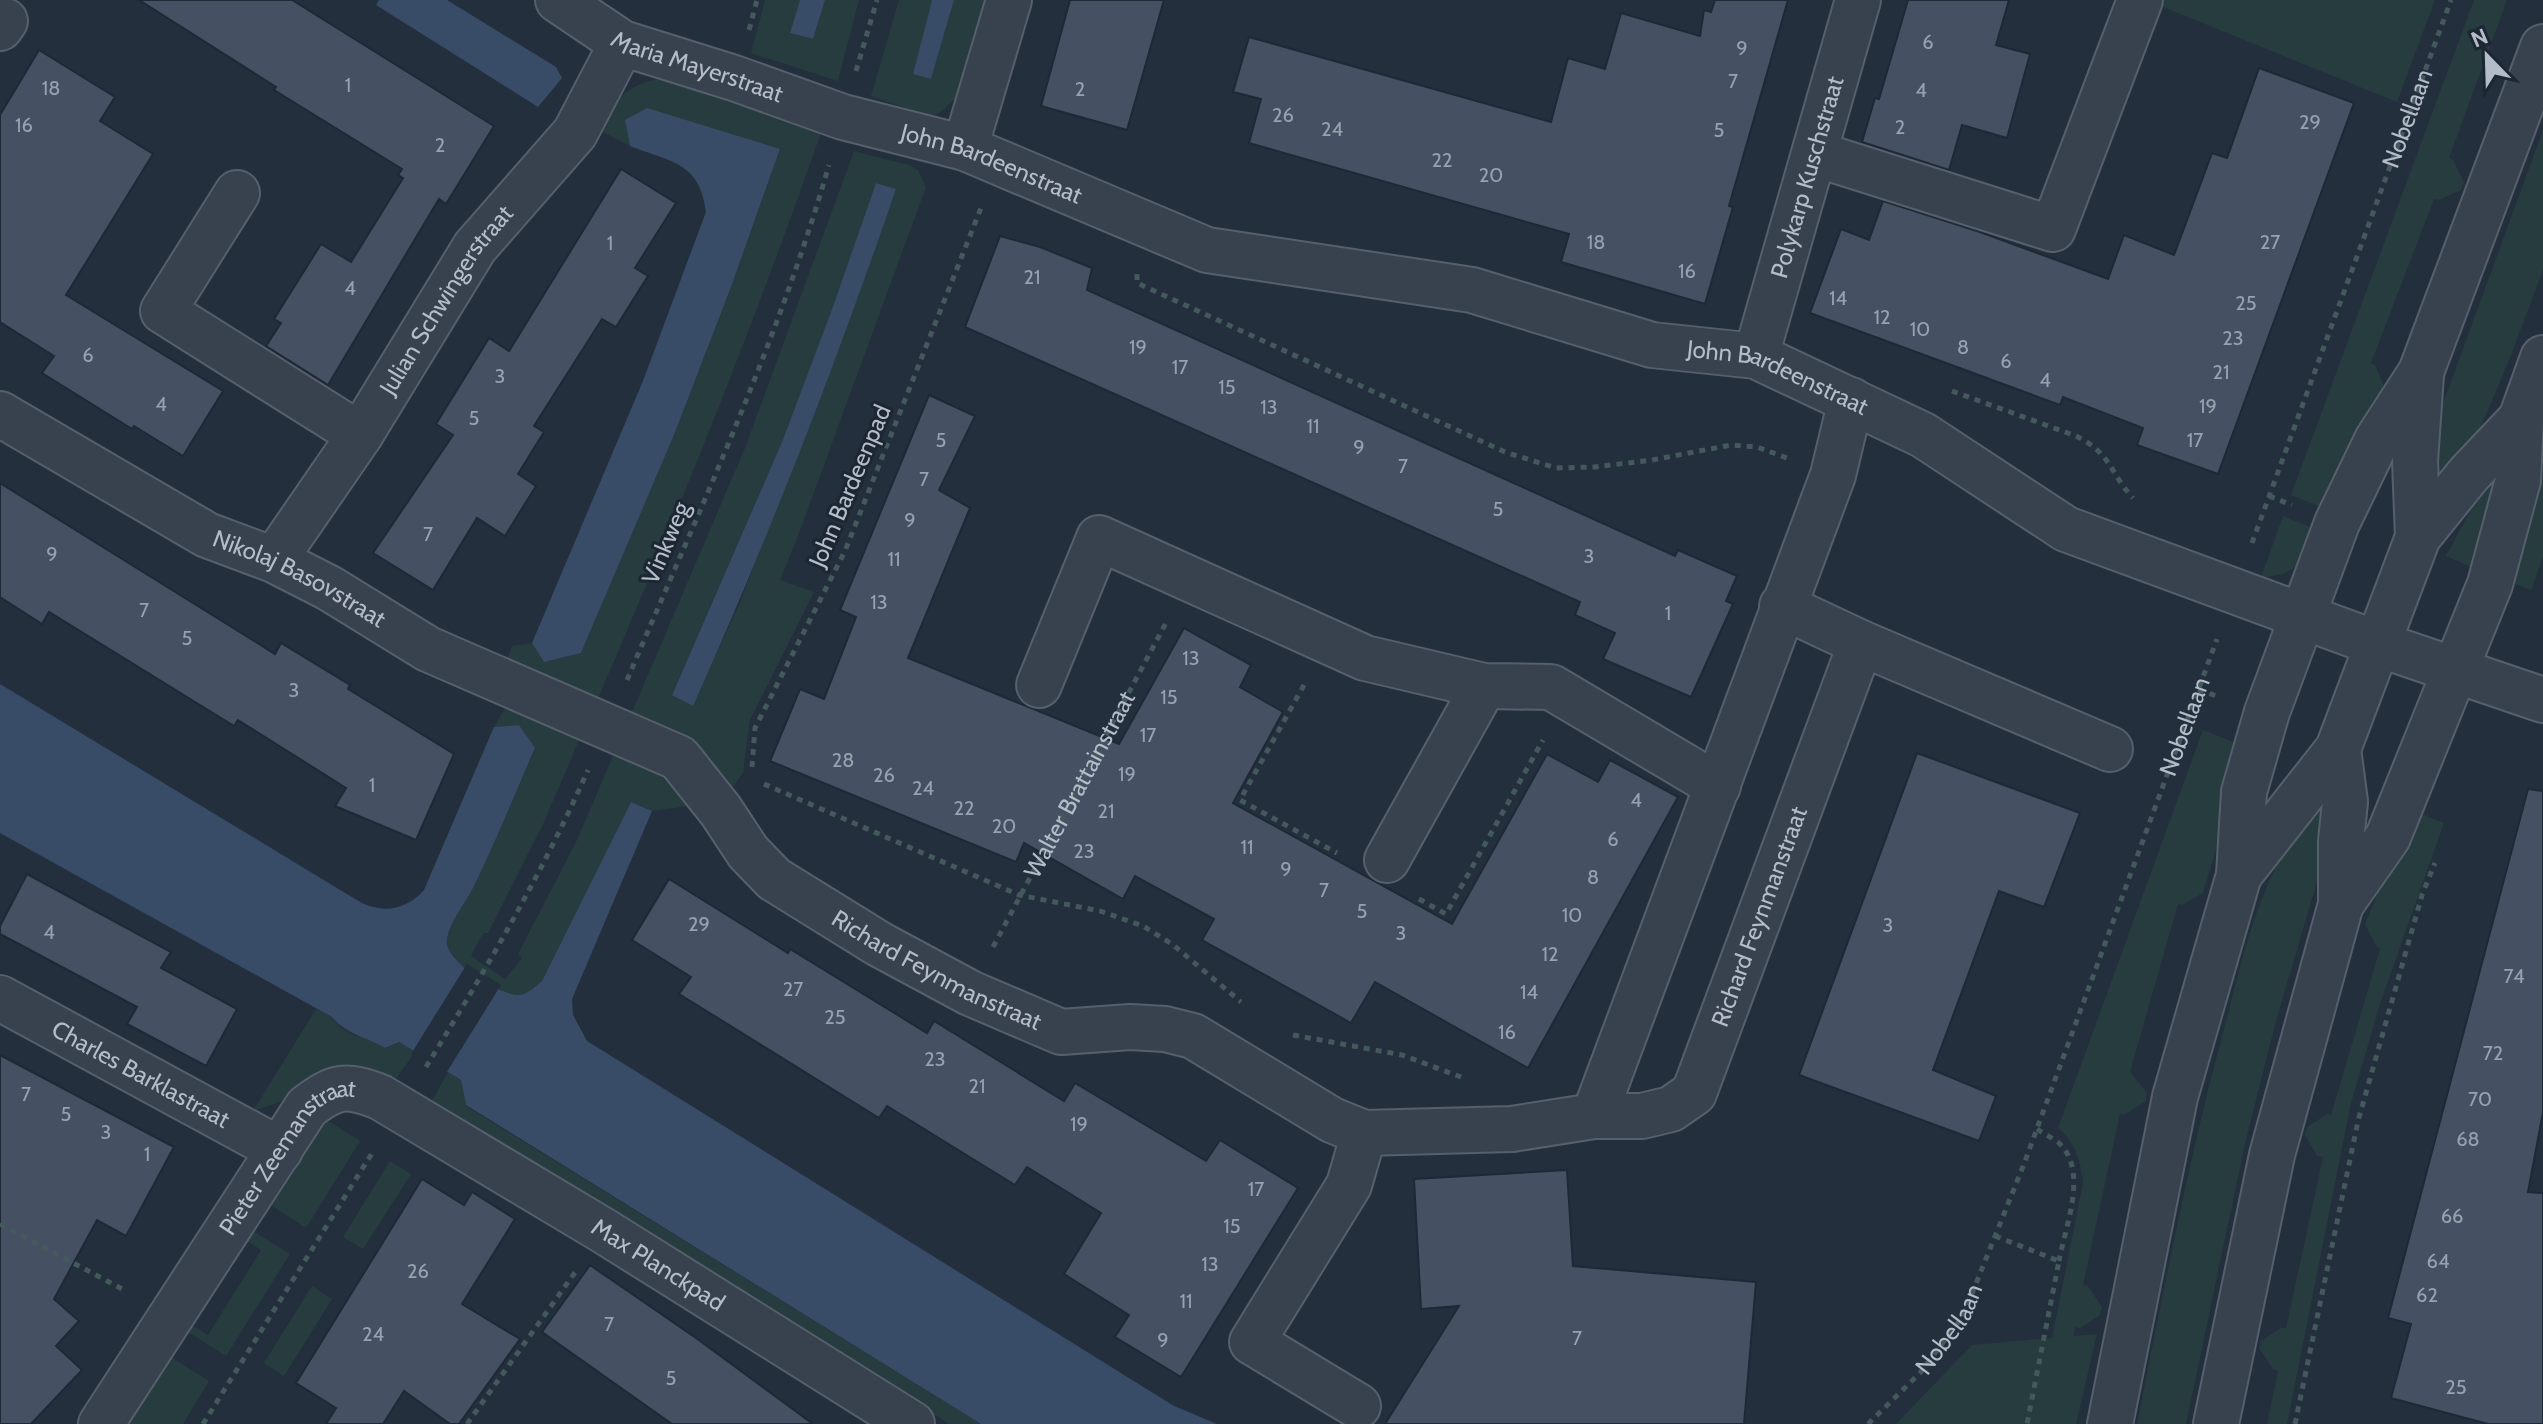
<svg xmlns="http://www.w3.org/2000/svg" width="2543" height="1424" font-family="Cabin,sans-serif">
  <rect width="100%" height="100%" fill="#242f3e"/>
  <g fill="#263c3f" fill-rule="evenodd">
    <path d="M765,0h35l-10,33 23,6 12,-39h34l-21,81 -87,-28z"/>
    <path d="M899,0h33l-19,74 18,5 23,-79h43l-23,80 -32,31 -10,6 -61,-21z"/>
    <path d="M2146,0h289l-38,102z"/>
    <path d="M2474,0h33l-58,158 4,2 11,22 -3,8 -22,10 -5,-1 -63,164 4,2 10,24 -59,120 -35,-14z"/>
    <path d="M659,79l163,51c-68,195 -145,386 -227,575l-90,-40 7,-19 20,-3 12,19 37,-9 93,-218 57,-148 49,-137 -155,-30 5,26 -31,-16c17,-29 25,-45 60,-51z"/>
    <path d="M2543,130v140l-35,93 -29,68 -43,55 1,-66z"/>
    <path d="M854,151l55,14 9,5 8,17 -128,349 -18,44 34,12 -64,128 -7,53 -14,19 -92,-68 -5,-12 113,-264zM876,183l20,6 -157,416 -47,101 -20,-12 110,-252 49,-130z"/>
    <path d="M2543,443v114l-12,33 -25,-10z"/>
    <path d="M2498,476l-20,94 -32,-14 39,-72z"/>
    <path d="M2283,516l35,14c-16,31 -19,45 -57,47z"/>
    <path d="M510,699l73,32 -39,91 -56,111h-5l-12,23 34,23 17,-21 -4,-4 59,-114 39,-91 51,21 29,35 -44,6 -21,-9 -89,179c-7,6 -16,15 -26,14 -20,-3 -72,-34 -69,-55 2,-17 17,-35 25,-50 23,-46 42,-94 63,-141l-16,-24 -25,2z"/>
    <path d="M2203,730l35,14 -21,102 -14,47 -21,12 -4,-1 -48,168 17,21 -1,8 -22,14 -4,-1 -37,171 5,1 14,21 -2,8 -20,13 -5,-1 -1,9 23,-2 -21,90h-180l76,-79 80,-7 31,-155c-2,-21 -8,-41 -25,-55z"/>
    <path d="M2326,798l-2,60 -48,163 -31,123 -59,280h-49c26,-131 51,-262 86,-391 15,-57 28,-119 56,-172 12,-24 30,-43 47,-63z"/>
    <path d="M2419,813l25,10 -64,181 -29,99 -64,321h-20l11,-53 -5,-2 -14,-21 2,-7 20,-13h5l37,-171 -6,-1 -12,-21 2,-8 20,-13 4,1 49,-166 -4,-3 -11,-22 14,-34z"/>
    <path d="M316,1009l16,8 9,11 14,8 12,1 18,11 14,-6 16,10 -25,35 -59,-18 -23,9 -22,22 -33,11z"/>
    <path d="M448,1072l13,8 5,26 515,318h-33l-12,-9 -5,4 -502,-313z"/>
    <path d="M323,1121l7,1 30,19 -54,87 -41,-27z"/>
    <path d="M390,1161l21,13 -48,75 -20,-12z"/>
    <path d="M248,1228l42,26 -64,102 -41,-26 4,-7 19,12 53,-85 -19,-12z"/>
    <path d="M312,1286l20,13 -48,77 -20,-13z"/>
    <path d="M169,1356l40,25 -26,43h-56z"/>
  </g>
  <g fill="#394c67">
    <path d="M379,0h68l109,67 6,11 -24,29 -162,-102z"/>
    <path d="M800,0h25l-12,39 -23,-6z"/>
    <path d="M932,0h22l-23,79 -18,-5z"/>
    <path d="M647,108l133,41 -49,138 -57,148 -93,218 -37,9 -12,-19 111,-262 63,-169c-6,-50 -35,-50 -76,-66l-5,-26z"/>
    <path d="M876,183l20,6c-60,175 -127,348 -203,517l-21,-11 110,-253 49,-130z"/>
    <path d="M0,684l360,218c23,12 46,8 64,-12l70,-163 25,-2 16,23c-21,48 -40,96 -63,142 -8,15 -23,33 -25,50 -3,21 49,52 69,55 10,1 19,-8 26,-14l89,-179 21,9 -80,188 1,16 14,26 587,365 43,18h-236l-515,-319 -5,-25 -62,-38 -14,6c-20,-12 -38,-13 -53,-31l-332,-184z"/>
  </g>
  <path fill="#242f3e" d="M467,964l34,21 -56,90 -34,-21z"/>
  <g fill="#455162" stroke="#1f2835" stroke-width="2">
    <path d="M139,0h153l202,126 -48,78 -7,-5 -111,186 -62,-39 15,-23 -7,-4 47,-75 30,18 52,-84 -5,-3 4,-6 -128,-79 2,-3z"/>
    <path d="M1070,0h94l-37,130 -86,-24z"/>
    <path d="M1715,0h73l-59,206 4,1 -28,97 -144,-42 8,-28 -320,-91 12,-44 -28,-7 16,-55 302,85 17,-64 37,11 16,-56 79,23 4,-26 7,2z"/>
    <path d="M1908,0h101l-13,45 34,9 -23,84 -45,-13 -13,45 -87,-28 13,-44 4,1z"/>
    <path d="M39,50l76,47 -15,24 53,33 -87,141 157,96 -40,65 -49,-30 -2,3 -90,-56 12,-17 -54,-34v-207z"/>
    <path d="M2259,68l95,35 -136,371 -81,-29 6,-17 -80,-31 -3,8 -250,-92 31,-84 28,11 14,-39 97,31 128,47 16,-44 50,20 38,-102 15,5z"/>
    <path d="M621,169l55,34 -41,65 13,8 -32,51 -14,-8 -68,107 10,6 -26,42 18,12 -31,50 -28,-18 -44,72 -60,-37 80,-118 -17,-11 53,-86 20,13z"/>
    <path d="M1000,236l40,11 52,21 -5,22 588,266 3,-6 59,26 -11,25 7,3 -42,93 -88,-38 12,-26 -40,-18 5,-13 -615,-275z"/>
    <path d="M929,395l46,21 -36,74 31,18 -62,150 211,86 65,-116 67,37 -11,22 43,25 -50,91 219,121 95,-170 51,28 12,-22 68,37 -150,271 -153,-86 -24,41 -149,-83 12,-21 -79,-43 -12,23 -99,-56 -8,19 -246,-101 30,-72 24,10 32,-82 -16,-7z"/>
    <path d="M0,483l275,171 6,-11 69,42 -2,4 106,65 -38,86 -81,-34 11,-18 -108,-68 -4,6 -185,-114 -7,12 -42,-27z"/>
    <path d="M1917,753l163,60 -36,94 -45,-16 -66,179 63,26 -17,45 -180,-66z"/>
    <path d="M2528,789l15,2v321l-15,80 15,1v231h-55l-97,-26 20,-74 -23,-6z"/>
    <path d="M27,874l144,78 -10,16 76,41 -31,57 -79,-42 10,-17 -137,-73v-8z"/>
    <path d="M669,879l119,74 2,-4 137,84 7,-12 130,80 11,-18 131,78 14,-21 78,48 -117,189 -66,-40 14,-22 -65,-41 37,-61 -74,-46 -12,18 -128,-79 -8,12 -200,-124 12,-17 -59,-37z"/>
    <path d="M0,1055l174,92 -48,89 -29,-16 -43,79 25,22 -23,25 26,24 -51,54h-31z"/>
    <path d="M1567,1170l6,96 183,16 -12,142h-359l74,-118 -38,3 -7,-130z"/>
    <path d="M422,1179l42,26 8,-13 43,27 -53,85 58,35 -61,85h-9l-46,-33 -21,33h-57l10,-16 -40,-25z"/>
    <path d="M590,1265l106,73 117,86h-141l-130,-92z"/>
  </g>
  <g fill="none" stroke-linecap="round" stroke-linejoin="round">
    <g stroke="#565f6c" stroke-width="48">
      <g id="minor">
        <path id="s4" d="M558,0l64,43 112,35 109,39 122,31 242,102 265,40 180,55 104,11 167,79 143,94 312,115 165,56"/>
        <path d="M0,28l5,-7"/>
        <path d="M965,148l44,-148"/>
        <path d="M1816,154l237,75 87,-229"/>
        <path d="M237,193l-74,118 197,124"/>
        <path id="s5" d="M1756,356l102,-356"/>
        <path id="s6" d="M0,414l207,121 67,25 55,28 99,61 251,109 42,53 27,41 26,27 105,65 91,49 91,39 69,-5 35,2 28,7 139,84 32,13 148,-4 82,-13h48l29,-7 23,-16 167,-450 -79,-37"/>
        <path d="M2418,537l-3,-76 6,-86"/>
        <path id="s7" d="M274,560l86,-125 115,-188 100,-114 47,-90"/>
        <path d="M1861,643l249,106"/>
        <path d="M1039,685l60,-147 266,120 119,28 67,1 167,99"/>
        <path d="M1387,860l97,-174"/>
        <path d="M2239,875l99,-126 80,-212 50,-62 53,-56"/>
        <path d="M2341,904l47,-67 102,-253 28,-104 3,-61 22,-61"/>
        <path id="s8" d="M0,998l280,152"/>
        <path d="M1594,1116l239,-641 18,-75"/>
        <path d="M1358,1406l-106,-64 97,-157 15,-52"/>
        <path id="s9" d="M101,1424l206,-317c29,-22 39,-23 73,-10l224,134 308,193"/>
        <path d="M2110,1424l65,-327 64,-222 5,-83 23,-80 70,-189 40,-83 44,-68 122,-325"/>
        <path d="M2216,1424l56,-269 69,-251v-63l4,-39 -7,-53"/>
      </g>
    </g>
    <g stroke="#44595c" stroke-width="5" stroke-dasharray="6 6" stroke-linecap="butt">
      <path d="M749,30l8,-30"/>
      <path d="M856,71l21,-71"/>
      <path d="M1137,274v9l368,169 51,16 39,-1 57,-7 79,-15 26,2 30,11"/>
      <path d="M1952,391l124,45c36,18 33,36 57,62"/>
      <path d="M2269,496l23,9"/>
      <path id="s1" d="M2252,543l199,-543"/>
      <path d="M627,680c72,-169 151,-338 202,-515"/>
      <path d="M1304,685l-64,115 97,53"/>
      <path d="M2198,690l22,7"/>
      <path d="M752,767l3,-39 90,-177 136,-343"/>
      <path d="M764,784l255,111 81,16 43,15 29,18 69,58"/>
      <path d="M1419,899l27,15 97,-174"/>
      <path id="s2" d="M993,947l174,-326"/>
      <path d="M1293,1035l109,20 59,22"/>
      <path d="M426,1067c59,-96 116,-193 162,-297"/>
      <path d="M2037,1129c7,5 16,9 22,14 30,28 6,84 0,118"/>
      <path d="M0,1224l126,67"/>
      <path d="M1995,1236l64,25 -32,163"/>
      <path d="M203,1424l171,-274"/>
      <path d="M467,1424l109,-153"/>
      <path id="s3" d="M1868,1424l52,-51 43,-57 61,-152 193,-525"/>
      <path d="M2295,1424l63,-303 64,-226 13,-32"/>
    </g>
    <use href="#minor" stroke="#38414e" stroke-width="44"/>
  </g>
  <g text-anchor="middle" stroke-width="6" stroke-linejoin="round" paint-order="stroke">
    <g font-size="20" fill="#98a1af">
      <text x="1928" y="49">6</text>
      <text x="1742" y="55">9</text>
      <text x="1733" y="88">7</text>
      <text x="348" y="92">1</text>
      <text x="51" y="95">18</text>
      <text x="1080" y="96">2</text>
      <text x="1921" y="97">4</text>
      <text x="1283" y="122">26</text>
      <text x="2310" y="129">29</text>
      <text x="24" y="132">16</text>
      <text x="1900" y="134">2</text>
      <text x="1332" y="136">24</text>
      <text x="1719" y="137">5</text>
      <text x="440" y="152">2</text>
      <text x="1442" y="167">22</text>
      <text x="1491" y="182">20</text>
      <text x="1596" y="249">18</text>
      <text x="2270" y="249">27</text>
      <text x="610" y="250">1</text>
      <text x="1687" y="278">16</text>
      <text x="1032" y="284">21</text>
      <text x="350" y="295">4</text>
      <text x="1838" y="305">14</text>
      <text x="2246" y="310">25</text>
      <text x="1882" y="324">12</text>
      <text x="1920" y="336">10</text>
      <text x="2233" y="345">23</text>
      <text x="1138" y="354">19</text>
      <text x="1963" y="354">8</text>
      <text x="88" y="362">6</text>
      <text x="2006" y="368">6</text>
      <text x="1180" y="374">17</text>
      <text x="2221" y="379">21</text>
      <text x="500" y="383">3</text>
      <text x="2045" y="387">4</text>
      <text x="1227" y="394">15</text>
      <text x="161" y="411">4</text>
      <text x="2208" y="413">19</text>
      <text x="1269" y="414">13</text>
      <text x="474" y="425">5</text>
      <text x="1313" y="433">11</text>
      <text x="941" y="447">5</text>
      <text x="2195" y="447">17</text>
      <text x="1359" y="454">9</text>
      <text x="1403" y="473">7</text>
      <text x="924" y="486">7</text>
      <text x="1498" y="516">5</text>
      <text x="910" y="527">9</text>
      <text x="428" y="541">7</text>
      <text x="52" y="561">9</text>
      <text x="1589" y="563">3</text>
      <text x="894" y="566">11</text>
      <text x="879" y="609">13</text>
      <text x="144" y="617">7</text>
      <text x="1668" y="620">1</text>
      <text x="187" y="645">5</text>
      <text x="1191" y="665">13</text>
      <text x="294" y="697">3</text>
      <text x="1169" y="704">15</text>
      <text x="1148" y="742">17</text>
      <text x="843" y="767">28</text>
      <text x="1127" y="781">19</text>
      <text x="884" y="782">26</text>
      <text x="372" y="792">1</text>
      <text x="923" y="795">24</text>
      <text x="1636" y="807">4</text>
      <text x="964" y="815">22</text>
      <text x="1106" y="818">21</text>
      <text x="1004" y="833">20</text>
      <text x="1613" y="846">6</text>
      <text x="1247" y="854">11</text>
      <text x="1084" y="858">23</text>
      <text x="1286" y="876">9</text>
      <text x="1593" y="884">8</text>
      <text x="1324" y="897">7</text>
      <text x="1362" y="918">5</text>
      <text x="1572" y="922">10</text>
      <text x="699" y="931">29</text>
      <text x="1888" y="932">3</text>
      <text x="49" y="939">4</text>
      <text x="1401" y="940">3</text>
      <text x="1550" y="961">12</text>
      <text x="2514" y="983">74</text>
      <text x="793" y="996">27</text>
      <text x="1529" y="999">14</text>
      <text x="835" y="1024">25</text>
      <text x="1507" y="1039">16</text>
      <text x="2493" y="1060">72</text>
      <text x="935" y="1066">23</text>
      <text x="977" y="1093">21</text>
      <text x="26" y="1101">7</text>
      <text x="2480" y="1106">70</text>
      <text x="66" y="1121">5</text>
      <text x="1079" y="1131">19</text>
      <text x="106" y="1139">3</text>
      <text x="2468" y="1146">68</text>
      <text x="147" y="1161">1</text>
      <text x="1256" y="1196">17</text>
      <text x="2452" y="1223">66</text>
      <text x="1232" y="1233">15</text>
      <text x="2438" y="1268">64</text>
      <text x="1210" y="1271">13</text>
      <text x="418" y="1278">26</text>
      <text x="2427" y="1302">62</text>
      <text x="1186" y="1308">11</text>
      <text x="609" y="1331">7</text>
      <text x="373" y="1341">24</text>
      <text x="1577" y="1345">7</text>
      <text x="1163" y="1347">9</text>
      <text x="671" y="1385">5</text>
      <text x="2456" y="1394">25</text>
    </g>
    <g font-size="24" fill="#b4bcc9" stroke="#1d2633">
      <text dy="8" stroke="none"><textPath href="#s4" startOffset="156">Maria Mayerstraat</textPath></text>
      <text dy="8" stroke="none"><textPath href="#s1" startOffset="452">Nobellaan</textPath></text>
      <text dy="8" stroke="none"><textPath href="#s4" startOffset="466">John Bardeenstraat</textPath></text>
      <text dy="8" stroke="none"><textPath href="#s5" startOffset="186">Polykarp Kuschstraat</textPath></text>
      <text dy="8" stroke="none"><textPath href="#s7" startOffset="312">Julian Schwingerstraat</textPath></text>
      <text dy="8" stroke="none"><textPath href="#s4" startOffset="1286">John Bardeenstraat</textPath></text>
      <text transform="translate(850 486) rotate(-67)" y="8">John Bardeenpad</text>
      <text transform="translate(666 543) rotate(-67)" y="8">Vinkweg</text>
      <text dy="8" stroke="none"><textPath href="#s6" startOffset="342">Nikolaj Basovstraat</textPath></text>
      <text dy="8" stroke="none"><textPath href="#s3" startOffset="774">Nobellaan</textPath></text>
      <text dy="8" stroke="none"><textPath href="#s2" startOffset="184">Walter Brattainstraat</textPath></text>
      <text dy="8" stroke="none"><textPath href="#s6" startOffset="2098">Richard Feynmanstraat</textPath></text>
      <text dy="8" stroke="none"><textPath href="#s6" startOffset="1104">Richard Feynmanstraat</textPath></text>
      <text dy="8" stroke="none"><textPath href="#s8" startOffset="160">Charles Barklastraat</textPath></text>
      <text dy="8" stroke="none"><textPath href="#s9" startOffset="330">Pieter Zeemanstraat</textPath></text>
      <text dy="8" stroke="none"><textPath href="#s9" startOffset="782">Max Planckpad</textPath></text>
      <text dy="8" stroke="none"><textPath href="#s3" startOffset="126">Nobellaan</textPath></text>
    </g>
  </g>
  <g transform="translate(2487 56) rotate(337)" stroke="#1d2633" stroke-width="6" paint-order="stroke">
  <path d="M0-6L14 30L0 20L-14 30Z" fill="#b4bcc9"/>
  <text y="-12" font-size="22" font-weight="bold" text-anchor="middle" fill="#b4bcc9">N</text>
  </g>
</svg>
